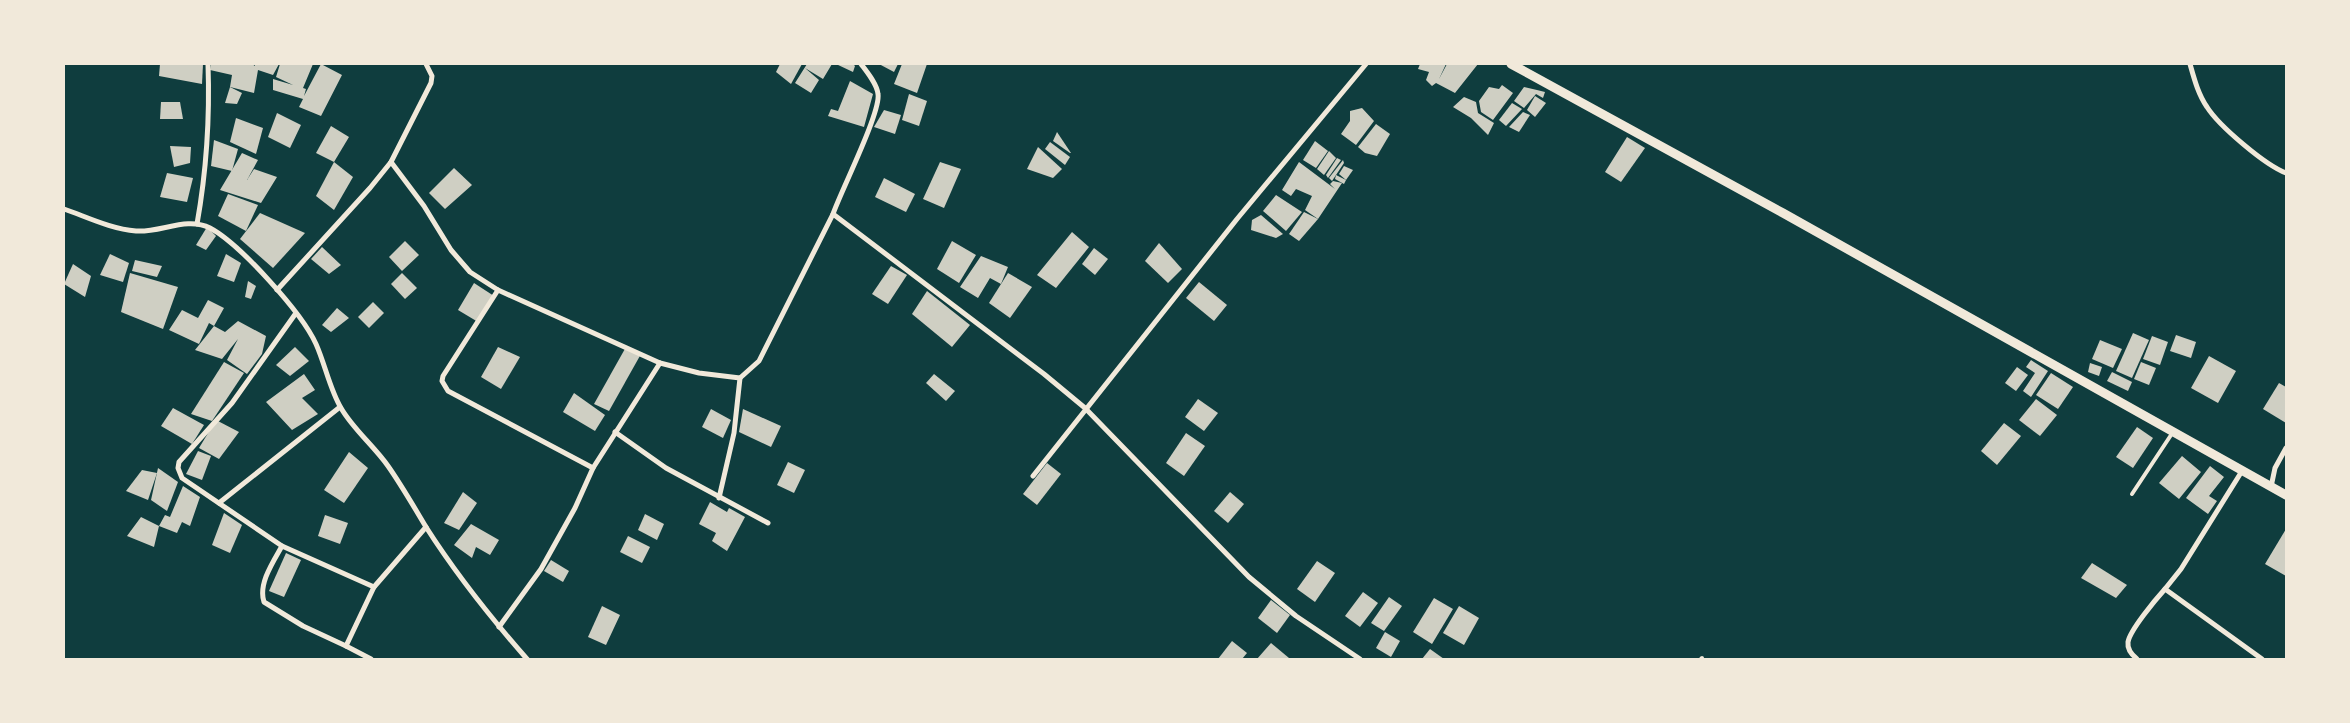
<svg xmlns="http://www.w3.org/2000/svg" width="2350" height="723" font-family="'DM Sans',sans-serif">
  <rect width="100%" height="100%" fill="#0f3d3e"/>
  <g fill="#cfcfc3">
    <path d="M160,64h43l-1,20 -43,-8z"/>
    <path d="M211,64h41l3,2v-2h24l-6,11 -15,-5 -4,23 -24,-6 2,-12 -22,-5z"/>
    <path d="M280,64h33l-10,24 3,1 -2,7 17,-32 21,11 -21,41 -22,-9 4,-8 -30,-9v-11l20,6 -17,-8z"/>
    <path d="M780,64h22l-11,20 -15,-12z"/>
    <path d="M807,64h25l-9,15 -18,-11 14,12 -8,13 -16,-10z"/>
    <path d="M836,64h17l2,2 -2,6z"/>
    <path d="M879,64h19l-4,8z"/>
    <path d="M902,64h25l-10,29 -23,-9z"/>
    <path d="M1420,64h26l-7,15 8,-15h31l-23,29 -19,-10 -4,3 -6,-6 3,-8 -11,-3z"/>
    <path d="M850,81l23,13 -9,33 -36,-11 3,-7 7,2z"/>
    <path d="M1502,85l11,8 -20,27 -12,-8 -2,-11 10,-14 10,2z"/>
    <path d="M230,87l12,6 -5,11 -12,-1z"/>
    <path d="M1524,87l13,3 8,2 -2,6 -7,-4 -12,14 -10,-7z"/>
    <path d="M909,94l18,7 -8,25 -17,-6z"/>
    <path d="M1535,96l11,7 -11,14 -8,-7z"/>
    <path d="M1464,97l12,5 2,11 16,10 -6,12 -17,-17 -18,-11z"/>
    <path d="M161,102h19l3,17h-23z"/>
    <path d="M1512,103l10,6 -16,17 -7,-6z"/>
    <path d="M1362,108l12,13 -18,24 -15,-11 9,-13v-10z"/>
    <path d="M884,110l17,5 -6,19 -21,-7z"/>
    <path d="M1523,112l7,3 -11,17 -10,-5z"/>
    <path d="M277,113l24,12 -11,23 -22,-11z"/>
    <path d="M236,118l27,10 -7,26 -26,-12z"/>
    <path d="M1376,124l14,10 -13,22 -12,-3 -7,-6z"/>
    <path d="M331,126l18,11 -15,25 -18,-9z"/>
    <path d="M1057,132l14,21h-1l-17,-12z"/>
    <path d="M1627,137l18,11 -24,34 -16,-10z"/>
    <path d="M214,140l24,9 -6,22 -21,-5z"/>
    <path d="M1315,141l13,10 -12,17 -13,-8z"/>
    <path d="M1050,142l20,15 -5,8 -20,-16z"/>
    <path d="M170,146l21,1 -1,16 -16,4z"/>
    <path d="M1038,147l24,22 -9,9 -26,-9z"/>
    <path d="M1329,151l7,7 -12,17 -7,-6z"/>
    <path d="M242,153l16,7 -11,20 7,-11 23,8 -16,26 -41,-13z"/>
    <path d="M1337,158l4,2 -13,18 -2,-3z"/>
    <path d="M1343,160l1,3 -12,18 -3,-3z"/>
    <path d="M334,162l19,15 -19,33 -18,-14z"/>
    <path d="M940,162l21,7 -17,39 -21,-9z"/>
    <path d="M1299,162l36,27 -5,-5 3,-3 9,2 -24,36 -13,-9 7,-14 -16,-7 -5,7 -9,-6z"/>
    <path d="M1344,166l9,4 -7,10 -7,-6z"/>
    <path d="M454,168l18,17 -27,24 -16,-16z"/>
    <path d="M167,173l26,5 -6,24 -27,-5z"/>
    <path d="M1336,175l10,5 -2,4 -9,-5z"/>
    <path d="M884,178l31,16 -9,18 -31,-15z"/>
    <path d="M228,194l30,11 -12,26 -28,-15z"/>
    <path d="M1276,195l26,17 -16,19 -23,-20z"/>
    <path d="M1304,212l14,7 -19,22 -10,-7z"/>
    <path d="M260,213l45,20 -32,35 -33,-29z"/>
    <path d="M1261,215l22,19 -7,4 -25,-8 1,-10z"/>
    <path d="M207,227l9,9 -10,14 -10,-5z"/>
    <path d="M1072,232l17,15 -33,41 -19,-13z"/>
    <path d="M405,241l14,14 -17,16 -13,-14z"/>
    <path d="M952,241l24,14 -17,28 -22,-14z"/>
    <path d="M1159,243l23,26 -14,14 -23,-22z"/>
    <path d="M322,247l19,18 -12,9 -18,-15z"/>
    <path d="M1094,248l14,11 -13,16 -13,-11z"/>
    <path d="M110,254l19,9 -6,19 -23,-7z"/>
    <path d="M226,254l15,9 -7,19 -17,-6z"/>
    <path d="M981,256l27,11 -7,17 -11,-6 -12,20 -18,-11z"/>
    <path d="M135,260l27,6 -5,11 -25,-6z"/>
    <path d="M73,264l18,12 -6,21 -21,-13z"/>
    <path d="M891,266l16,9 -19,29 -16,-10z"/>
    <path d="M130,273l48,14 -15,42 -42,-17z"/>
    <path d="M402,273l15,15 -12,11 -14,-15z"/>
    <path d="M1008,273l24,14 -22,31 -21,-15z"/>
    <path d="M248,281l8,5 -5,13 -6,-2z"/>
    <path d="M1199,282l28,23 -13,16 -28,-23z"/>
    <path d="M474,283l20,13 -16,26 -20,-12z"/>
    <path d="M927,291l43,34 -18,22 -40,-33z"/>
    <path d="M208,300l16,8 -10,18 -5,-3 -10,21 -30,-14 13,-20 16,8z"/>
    <path d="M373,302l11,11 -15,15 -11,-11z"/>
    <path d="M337,308l12,10 -18,14 -9,-7z"/>
    <path d="M238,321l28,15 -4,18 -15,20 -20,-14 11,-21 -16,20 -27,-9 19,-24 11,6z"/>
    <path d="M2133,333l16,7 -17,38 -16,-7z"/>
    <path d="M2176,335l20,7 -5,16 -21,-7z"/>
    <path d="M2152,336l16,6 -8,23 -17,-6z"/>
    <path d="M2100,340l22,9 -9,19 -21,-9z"/>
    <path d="M295,347l14,14 -19,15 -14,-11z"/>
    <path d="M498,347l22,10 -19,32 -20,-12z"/>
    <path d="M626,347l15,7 -32,57 -15,-7z"/>
    <path d="M2209,356l27,15 -18,32 -27,-15z"/>
    <path d="M2031,360l17,11 -17,26 -8,-6 12,-18 -9,-6z"/>
    <path d="M224,362l20,11 -32,48 -21,-7z"/>
    <path d="M2141,362l15,6 -7,17 -15,-6z"/>
    <path d="M2090,363l12,4 -3,9 -11,-4z"/>
    <path d="M2017,367l11,8 -12,16 -11,-8z"/>
    <path d="M2112,372l20,10 -4,9 -21,-10z"/>
    <path d="M2051,373l22,14 -15,22 -22,-14z"/>
    <path d="M304,374l11,16 -13,8 16,16 -26,16 -26,-28z"/>
    <path d="M934,374l21,17 -9,10 -20,-18z"/>
    <path d="M2279,383l7,4v36l-23,-14z"/>
    <path d="M574,393l31,22 -10,16 -32,-19z"/>
    <path d="M1198,399l20,14 -14,18 -19,-14z"/>
    <path d="M2036,399l21,16 -17,21 -21,-16z"/>
    <path d="M173,408l31,17 -12,19 -31,-18z"/>
    <path d="M711,409l20,11 -8,18 -21,-11z"/>
    <path d="M743,409l38,17 -10,21 -32,-15z"/>
    <path d="M216,420l23,12 -20,27 -20,-11z"/>
    <path d="M2004,423l17,13 -24,29 -16,-14z"/>
    <path d="M2137,427l16,11 -20,30 -17,-11z"/>
    <path d="M1186,433l19,13 -21,30 -18,-13z"/>
    <path d="M198,451l13,5 -9,24 -16,-6z"/>
    <path d="M349,452l19,16 -24,35 -20,-13z"/>
    <path d="M2182,456l19,16 -22,27 -20,-16z"/>
    <path d="M788,462l17,8 -11,23 -17,-8z"/>
    <path d="M1047,463l14,11 -24,31 -14,-11z"/>
    <path d="M2210,466l14,11 -15,19 8,5 -9,13 -22,-16z"/>
    <path d="M158,468l20,14 -11,29 -16,-11z"/>
    <path d="M142,470l15,3 -9,27 -22,-9z"/>
    <path d="M183,486l17,11 -10,29 -8,-4 -5,11 -18,-7 -5,21 -27,-11 14,-19 18,9 6,-11 5,2z"/>
    <path d="M463,492l14,11 -18,27 -15,-7z"/>
    <path d="M1230,492l14,12 -16,19 -14,-12z"/>
    <path d="M710,502l17,10 2,-4 16,9 -18,34 -15,-10 4,-8 -17,-9z"/>
    <path d="M224,513l18,12 -12,28 -18,-8z"/>
    <path d="M645,514l19,10 -7,16 -19,-10z"/>
    <path d="M325,515l23,8 -8,21 -22,-8z"/>
    <path d="M471,524l28,16 -9,15 -14,-8 -4,11 -18,-13z"/>
    <path d="M2286,529v47l-21,-12z"/>
    <path d="M628,536l22,11 -8,16 -22,-11z"/>
    <path d="M286,553l15,7 -17,37 -15,-6z"/>
    <path d="M551,560l18,11 -6,11 -19,-11z"/>
    <path d="M1317,561l18,12 -20,29 -18,-13z"/>
    <path d="M2092,563l35,22 -11,13 -35,-20z"/>
    <path d="M1363,592l15,11 -18,24 -15,-11z"/>
    <path d="M1389,597l13,9 -18,25 -13,-8z"/>
    <path d="M1434,598l19,11 -21,35 -19,-12z"/>
    <path d="M1271,600l19,15 -13,18 -19,-15z"/>
    <path d="M602,606l18,9 -14,30 -18,-8z"/>
    <path d="M1459,606l20,12 -15,27 -21,-12z"/>
    <path d="M1385,632l15,9 -9,16 -15,-9z"/>
    <path d="M1232,641l15,12 -5,6h-24z"/>
    <path d="M1271,643l18,15 -1,1h-31z"/>
    <path d="M1430,649l14,10h-22z"/>
  </g>
  <g fill="none" stroke-linecap="round" stroke-linejoin="round">
    <g stroke="#f1e9da" stroke-width="4">
      <path d="M2132,494l41,-62"/>
      <path d="M1701,659l1,-1"/>
    </g>
    <g stroke="#f1e9da" stroke-width="5">
      <path d="M861,64c6,8 16,20 17,30 3,18 -37,97 -45,120l211,160 41,34 164,169 47,39 64,43"/>
      <path d="M2190,64c4,14 8,30 17,43 12,19 58,58 79,66"/>
      <path d="M391,162l33,44 27,44 19,22 28,18 162,73 39,10 41,5 19,-17 74,-147"/>
      <path d="M64,209c23,8 47,20 72,22 24,2 51,-15 74,-3 30,16 92,85 106,116 9,20 14,46 25,64 12,21 33,38 47,58 14,20 26,41 38,61 30,47 65,91 101,132"/>
      <path d="M197,224c10,-56 13,-104 11,-160"/>
      <path d="M277,290l93,-102 21,-26 40,-79 1,-7 -6,-12"/>
      <path d="M498,290l-55,86 -1,5 6,10 145,77"/>
      <path d="M296,313l-64,90 -53,59 -1,6 4,10 100,68c-9,16 -24,38 -18,56l39,24 43,20 28,-59 52,-60"/>
      <path d="M615,432l51,36 102,55"/>
      <path d="M2242,471l-61,98 -16,20 97,70"/>
      <path d="M1033,476l204,-257 129,-155"/>
      <path d="M2271,487l4,-19 11,-20"/>
      <path d="M719,498l15,-65 6,-55"/>
      <path d="M219,503l121,-96"/>
      <path d="M282,546l92,41"/>
      <path d="M499,627l42,-58 34,-61 18,-40 67,-105"/>
      <path d="M346,646l25,13"/>
      <path d="M2137,659c-5,-4 -10,-9 -9,-17 2,-12 28,-43 37,-53"/>
    </g>
    <path stroke="#f1e9da" stroke-width="9" d="M1511,64l272,149 503,282"/>
  </g>
  <rect width="2350" height="723" fill="none" stroke="#f1e9da" stroke-width="130"/>
</svg>
